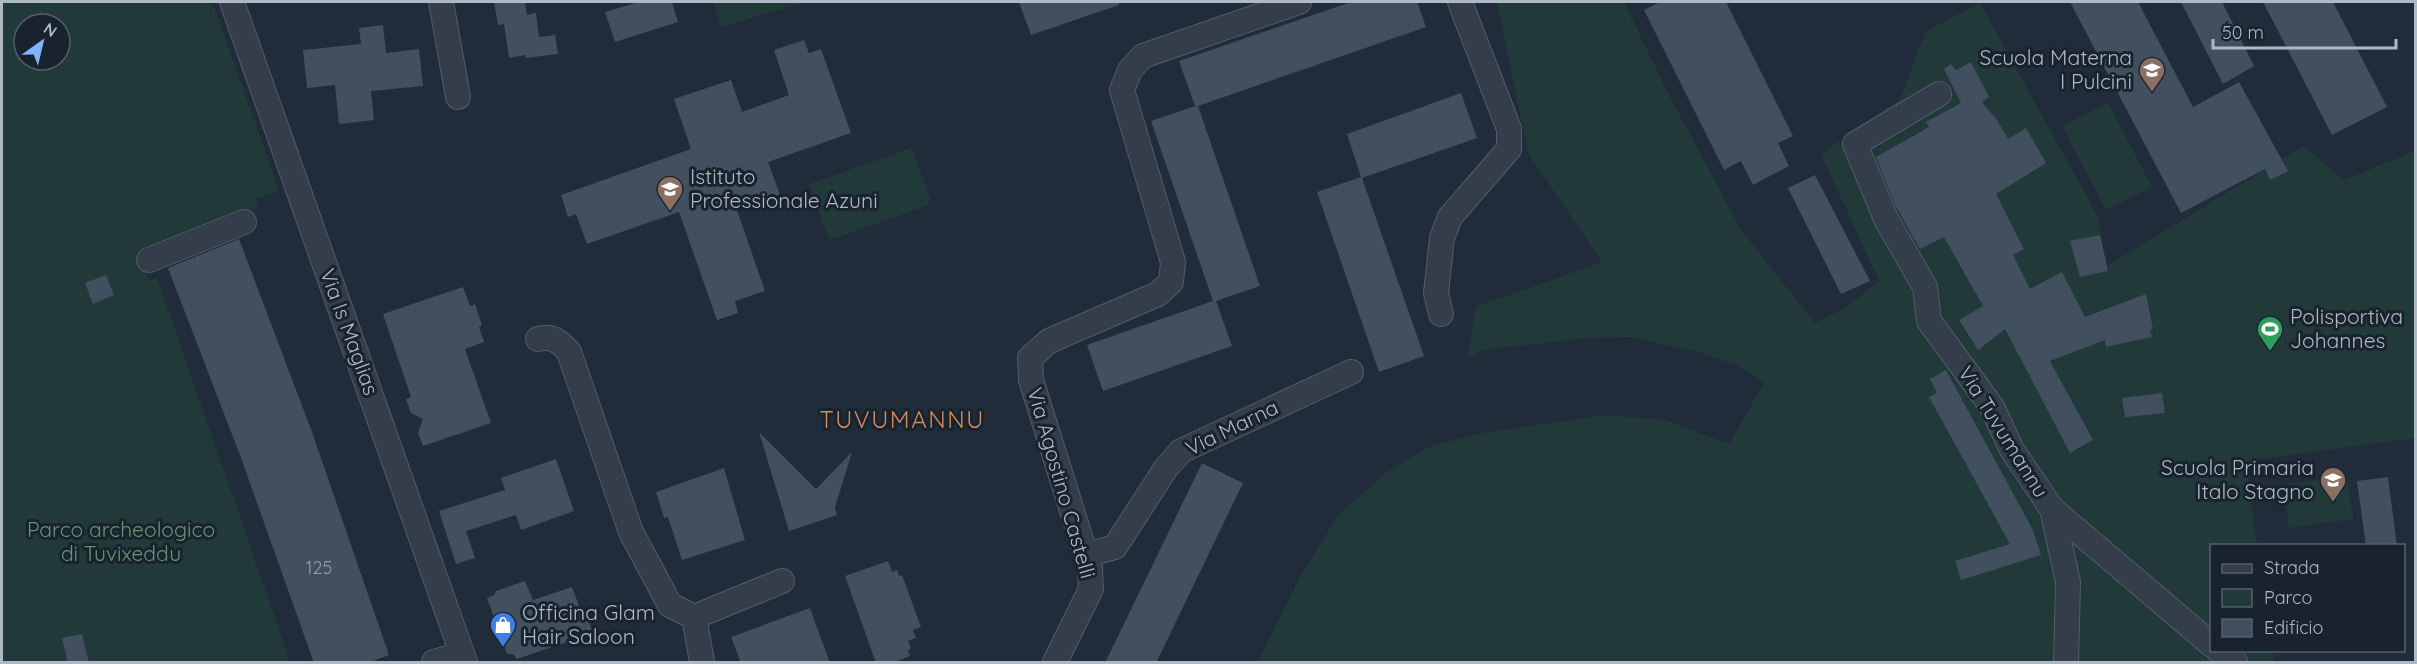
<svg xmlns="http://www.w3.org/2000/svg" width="2417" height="664" font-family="Quicksand,sans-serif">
  <rect width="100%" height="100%" fill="#202c39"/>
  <g fill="#22393a" fill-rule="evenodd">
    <path d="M2,2h209l5,10 63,178 -23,9 2,8 -119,43 10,30 8,-2 133,383 -288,1zM24,24h36v36h-36z"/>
    <path d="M713,2h91l-83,25z"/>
    <path d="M1497,2h127l44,91 73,137 74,93 30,-15 34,-27 -58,-127 79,-55 26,-68 54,-28 117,212 10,51 196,-120 41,34 71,-29v287l-169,23 11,84 -45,1v104l60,1 2,11h-1016l43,-87 38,-61 48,-42 44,-26 56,-14 119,-17 59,5 64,24 35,-61 -25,-17 -37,-13 -71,-16 -43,1 -105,12 -15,8 7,-51 127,-45 -74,-109z"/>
    <path d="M2108,103l44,84 -46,23 -44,-84z"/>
    <path d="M912,148l19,53 -3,1 1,3 -100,35 -20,-56z"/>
    <path d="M2347,476l6,43 -64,9 -6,-43z"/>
  </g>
  <g fill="#414f5e">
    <path d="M494,2h31l2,13 9,-2 3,24 16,-2 3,19 -32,4 -1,-3 -16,3 -5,-34 -6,1z"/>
    <path d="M639,2h33l6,20 -63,20 -10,-30z"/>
    <path d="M1019,2h100v3l-88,30z"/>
    <path d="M1351,2h66l9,25 -228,79 62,180 -44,15 16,45 -129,45 -16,-46 126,-44 -62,-180 44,-15 -16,-45z"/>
    <path d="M1660,2h66l67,134 -15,7 11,23 -36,19 -12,-24 -17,9 -80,-160z"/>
    <path d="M2070,2h68l55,105 46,-25 49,89 -18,9 -5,-11 -84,44z"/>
    <path d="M2181,2h41l32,64 -31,18z"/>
    <path d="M2263,2h70l54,105 -55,28z"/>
    <path d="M383,25l3,28 33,-4 4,37 -52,5 3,29 -35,4 -4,-39 -28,3 -4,-38 58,-6 -2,-16z"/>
    <path d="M804,40l5,13 12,-4 30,84 -83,29 12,33 -43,15 28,81 -30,10 3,12 -21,7 -38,-108 -92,32 -11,-30 -8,3 -7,-22 130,-46 -17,-50 57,-19 11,32 47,-17 -15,-45z"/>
    <path d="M1971,62l18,35 -7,5 15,18 11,19 18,-11 20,35 -50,31 28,55 -11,6 17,34 32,-17 23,45 61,-23 7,35 -3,1 2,7 -46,10 -1,-7 -55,21 43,79 -23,13 -65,-124 -27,21 -19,-30 24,-14 -39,-69 -24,12 -25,-44 -19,-48 53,-30 -3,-5 35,-19 -17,-34 7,-5 5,6z"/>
    <path d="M1461,93l16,45 -115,40 62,178 -45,16 -62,-180 44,-15 -14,-43z"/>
    <path d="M1815,175l55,106 -29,13 -53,-106z"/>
    <path d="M2100,235l8,36 -28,6 -10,-36z"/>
    <path d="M239,239l73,193 77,223 -21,8h-54l-73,-205 -73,-190z"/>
    <path d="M106,275l8,20 -21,9 -8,-21z"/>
    <path d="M463,287l7,19 5,-2 7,21 -3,2 5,15 -19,7 26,74 -68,23 -5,-13 5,-14 -12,-6 -5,-14 5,-2 -28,-83z"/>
    <path d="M1946,370l87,160 8,25 -80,25 -6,-19 55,-17 -81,-147 8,-4 -7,-14z"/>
    <path d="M2162,393l3,20 -40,4 -3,-19z"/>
    <path d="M759,432l57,57 36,-37 -17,55 2,8 -48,16z"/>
    <path d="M556,459l18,52 -53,19 -5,-15 -50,16 9,27 -19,6 -17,-53 66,-21 -4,-12z"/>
    <path d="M1202,463l41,20 -87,180h-51z"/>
    <path d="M724,468l21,72 -63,20 -14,-43 -4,1 -8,-26z"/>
    <path d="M2388,477l9,69h-31l-9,-65z"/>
    <path d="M888,561l4,11 5,-2 2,6 3,-1 19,52 -8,3 3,8 -8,3 3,7 -3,2 2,6 -18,7h-16l-31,-87z"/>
    <path d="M525,581l8,19 39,-13 9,24 4,-1 8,23 -76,26 -4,-5h-6l-20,-56 7,-3 2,-4z"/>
    <path d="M810,608l20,55h-89l-10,-26z"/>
    <path d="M82,634l7,29h-21l-6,-25z"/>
  </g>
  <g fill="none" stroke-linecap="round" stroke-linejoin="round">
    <g stroke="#515c67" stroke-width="26">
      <g id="minor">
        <path d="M232,2l233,660"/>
        <path d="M441,2l17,95"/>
        <path d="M1939,94l-84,50 31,75 39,68 4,34 63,86 20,43 40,59 16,73 -2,80"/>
        <path d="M149,260l95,-38"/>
        <path d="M1441,314l-5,-21 6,-55 8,-21 59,-68v-20l-49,-127"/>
        <path d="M538,339c15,-4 22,3 31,13l62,180 39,73 24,12 8,45"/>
        <path d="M2052,509l160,136"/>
        <path d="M1086,555l29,-8 51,-79 15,-17 170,-79"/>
        <path d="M694,617l88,-36"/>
        <path d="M2218,650l17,12"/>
        <path d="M434,662l28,-8"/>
        <path d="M1055,662l36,-73 -1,-21 -59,-188 -1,-22 19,-17 109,-47 13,-12 2,-20 -51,-172 8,-20 13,-14 156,-54"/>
      </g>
    </g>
    <use href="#minor" stroke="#343e4a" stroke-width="24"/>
  </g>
  <defs>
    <g id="school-pin" transform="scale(1.35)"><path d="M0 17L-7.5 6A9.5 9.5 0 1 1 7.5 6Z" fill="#8d6e63" stroke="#19232e"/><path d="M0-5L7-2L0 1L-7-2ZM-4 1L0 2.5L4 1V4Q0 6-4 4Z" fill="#fff"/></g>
    <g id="stadium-pin" transform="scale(1.35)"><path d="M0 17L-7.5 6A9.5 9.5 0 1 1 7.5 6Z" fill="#2e9e5b" stroke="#19232e"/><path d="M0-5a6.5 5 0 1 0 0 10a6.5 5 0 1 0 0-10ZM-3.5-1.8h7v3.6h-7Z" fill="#fff"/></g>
    <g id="shop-pin" transform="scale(1.35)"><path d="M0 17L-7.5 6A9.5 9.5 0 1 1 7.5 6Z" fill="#3f7fe0" stroke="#19232e"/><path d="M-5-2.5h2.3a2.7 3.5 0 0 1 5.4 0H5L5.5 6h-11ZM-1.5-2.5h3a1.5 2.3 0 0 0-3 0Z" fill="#fff"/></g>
  </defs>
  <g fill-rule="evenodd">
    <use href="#school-pin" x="2152" y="70"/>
    <use href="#school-pin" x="670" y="189"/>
    <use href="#stadium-pin" x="2270" y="329"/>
    <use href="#school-pin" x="2333" y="480"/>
    <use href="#shop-pin" x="503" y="625"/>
  </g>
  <g text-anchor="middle" stroke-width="6" stroke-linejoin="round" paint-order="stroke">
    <g font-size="18" fill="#939eac">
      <text x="319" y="574">125</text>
    </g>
    <g font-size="21" fill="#aeb9c6" stroke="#19232e" text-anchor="start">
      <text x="2132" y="65" text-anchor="end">Scuola Materna<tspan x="2132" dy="24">I Pulcini</tspan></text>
      <text x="690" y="184">Istituto<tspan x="690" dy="24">Professionale Azuni</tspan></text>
      <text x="2290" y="324">Polisportiva<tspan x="2290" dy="24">Johannes</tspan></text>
      <text x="2314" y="475" text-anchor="end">Scuola Primaria<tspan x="2314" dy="24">Italo Stagno</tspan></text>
      <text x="522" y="620">Officina Glam<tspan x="522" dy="24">Hair Saloon</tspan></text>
    </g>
    <g font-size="21" fill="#aeb9c6" stroke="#19232e">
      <text transform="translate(349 332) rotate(70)" y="7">Via Is Maglias</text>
      <text transform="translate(1232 428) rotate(-26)" y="7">Via Marna</text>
      <text transform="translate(2003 432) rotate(58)" y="7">Via Tuvumannu</text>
      <text transform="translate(1061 483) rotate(74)" y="7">Via Agostino Castelli</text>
    </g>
    <g font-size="21" fill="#65976e" stroke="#19232e">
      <text x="121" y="537">Parco archeologico<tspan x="121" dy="24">di Tuvixeddu</tspan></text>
    </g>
    <g font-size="24" letter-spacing="1.5" fill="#d78a59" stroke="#19232e">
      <text x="902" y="428">TUVUMANNU</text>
    </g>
  </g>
  <rect width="2417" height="664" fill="none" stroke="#aeb9c6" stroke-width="6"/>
  <rect x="2210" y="544" width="195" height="108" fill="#19232e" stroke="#555f6b" stroke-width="1.5"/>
  <rect x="2222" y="564" width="30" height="9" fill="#343e4a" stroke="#555f6b" stroke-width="1.5"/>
  <text x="2264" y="574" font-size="18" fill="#aeb9c6">Strada</text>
  <rect x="2222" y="589" width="30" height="18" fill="#22393a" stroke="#555f6b" stroke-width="1.5"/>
  <text x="2264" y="604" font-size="18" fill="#aeb9c6">Parco</text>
  <rect x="2222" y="619" width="30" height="18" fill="#414f5e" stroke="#555f6b" stroke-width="1.5"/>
  <text x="2264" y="634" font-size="18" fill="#aeb9c6">Edificio</text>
  <g transform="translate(42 42) rotate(34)"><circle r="28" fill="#19232e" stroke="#555f6b" stroke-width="1.5"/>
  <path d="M0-4.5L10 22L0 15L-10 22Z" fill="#7fb4fb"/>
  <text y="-9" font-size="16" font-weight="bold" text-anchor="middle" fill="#aeb9c6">N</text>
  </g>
  <path d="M2213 39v9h183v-9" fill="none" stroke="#aeb9c6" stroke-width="3"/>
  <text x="2222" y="39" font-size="18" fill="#aeb9c6" stroke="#19232e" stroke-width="4.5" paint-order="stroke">50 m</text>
</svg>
